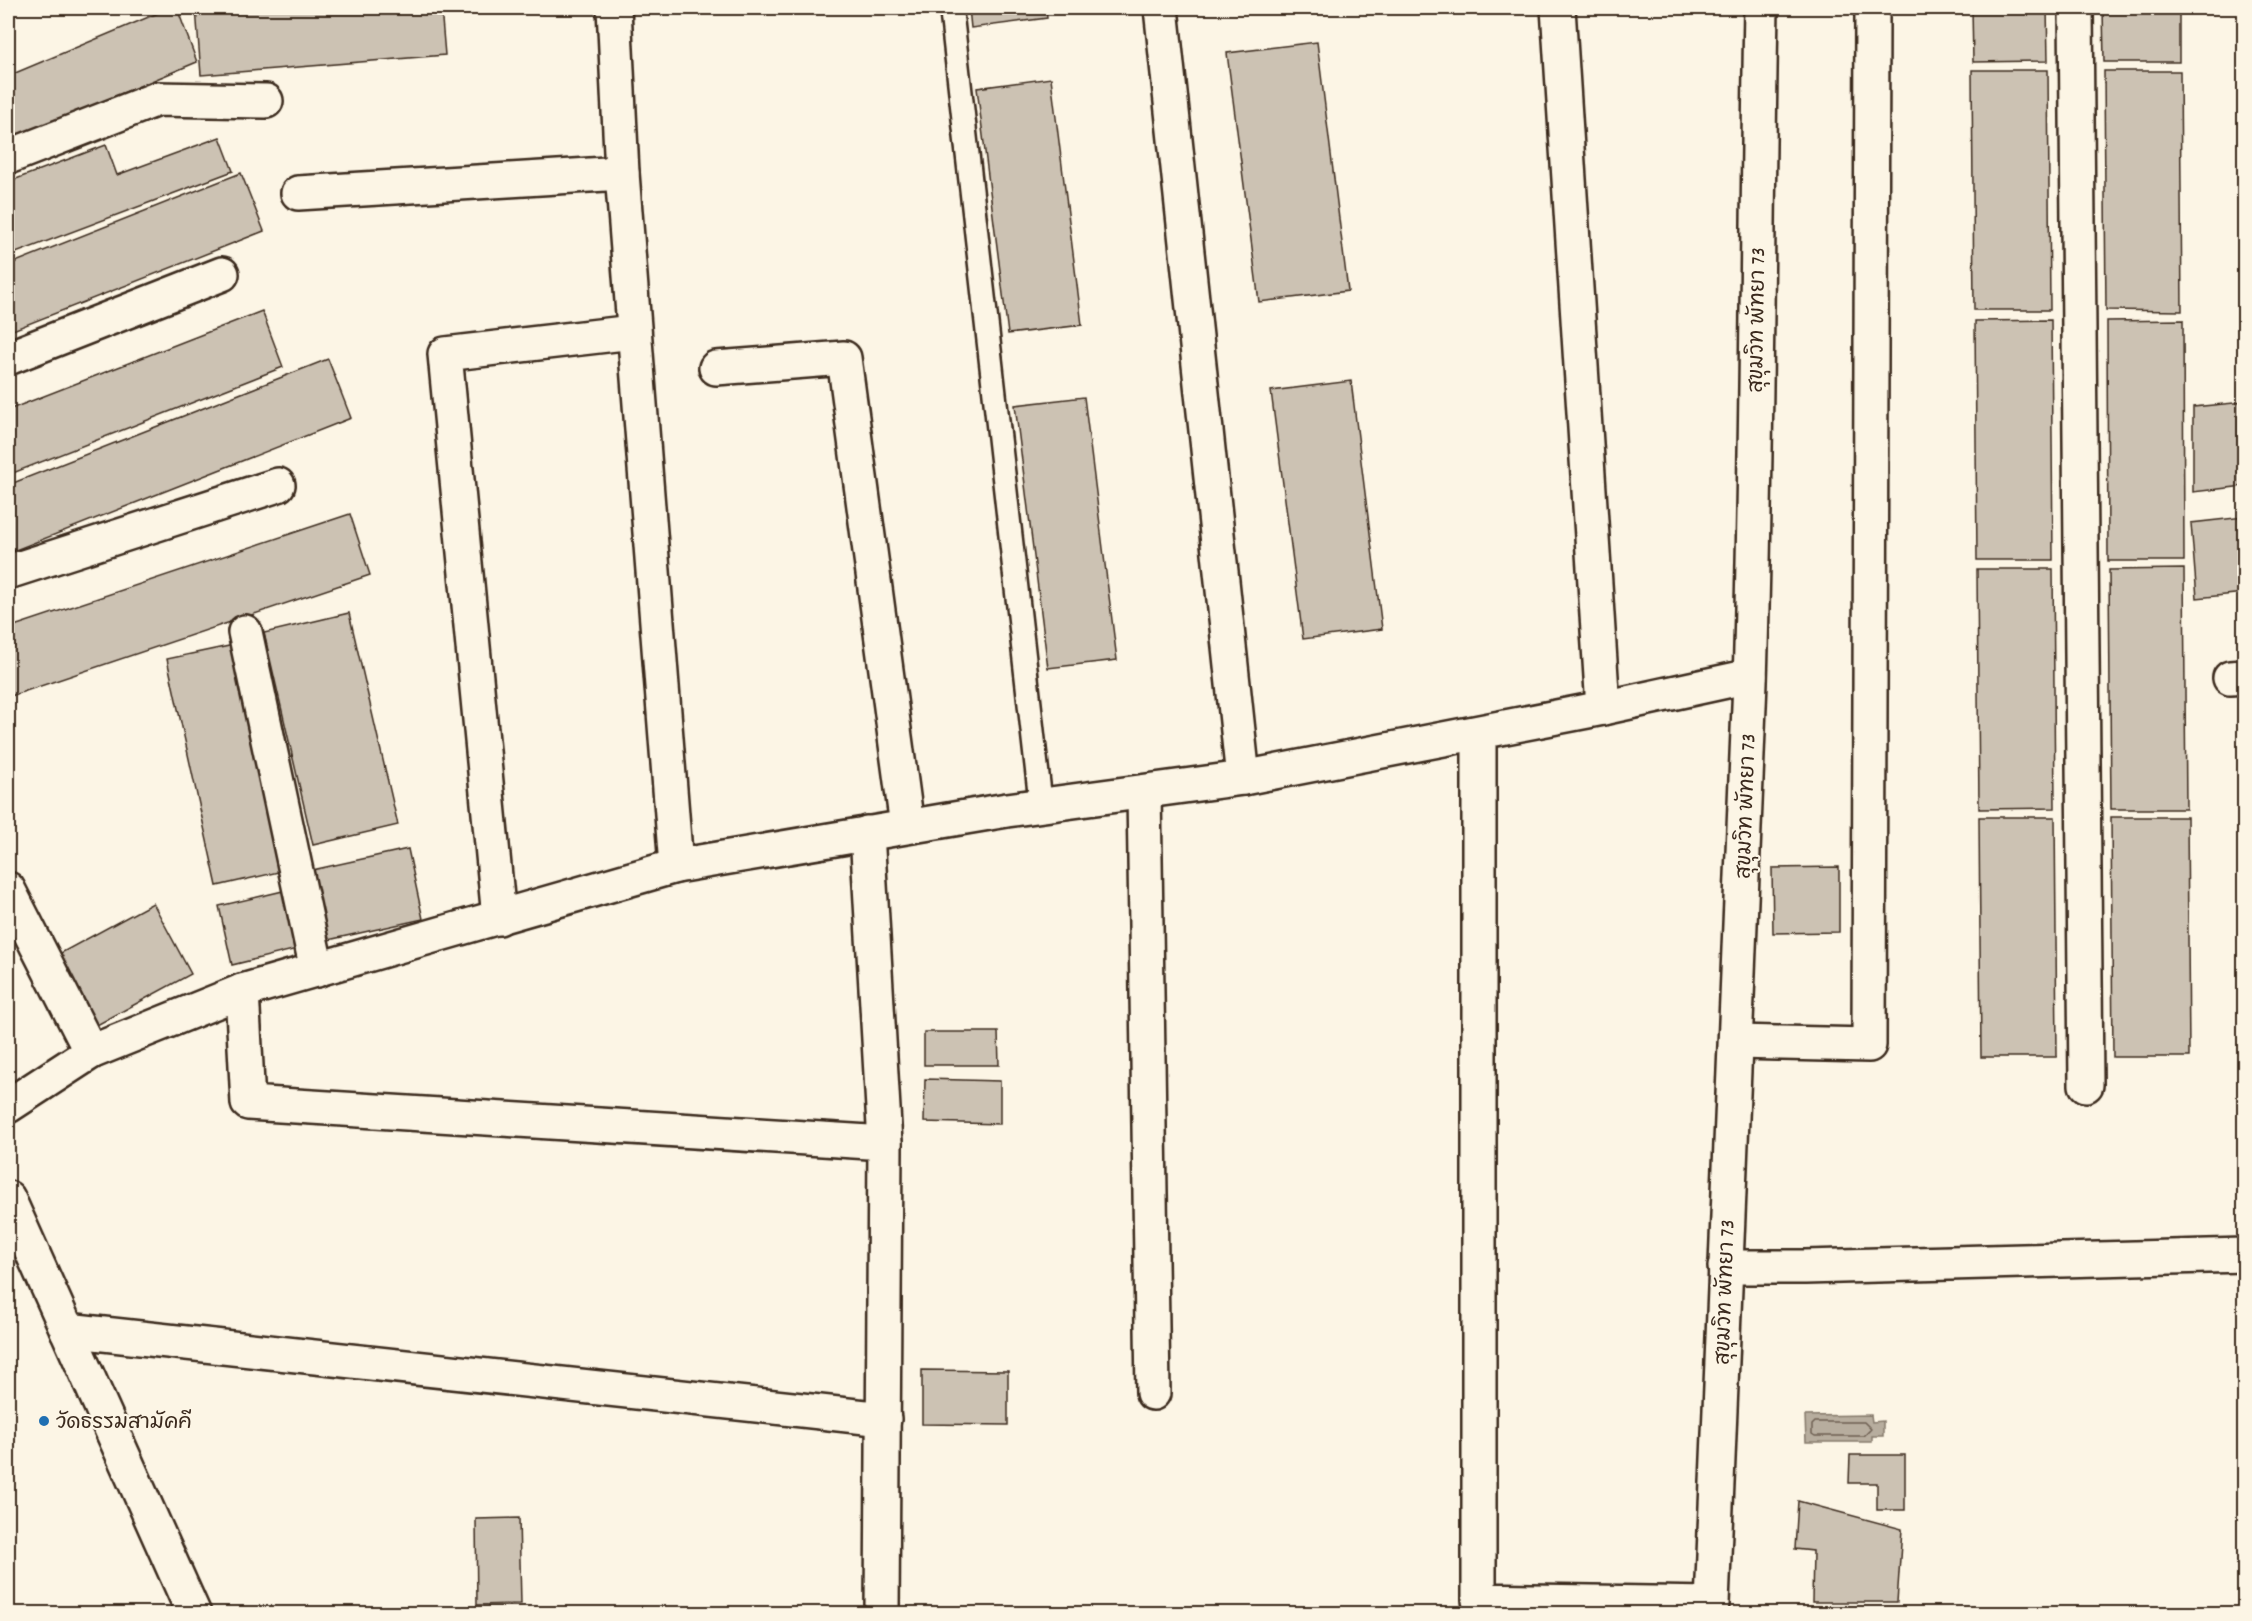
<svg xmlns="http://www.w3.org/2000/svg" width="2252" height="1621" font-family="Dekko,'Playpen Sans Thai',sans-serif">
  <rect width="100%" height="100%" fill="#fcf5e5"/>
  <filter id="ink" filterUnits="userSpaceOnUse"><feTurbulence type="fractalNoise" baseFrequency=".0167" numOctaves="2"/><feDisplacementMap in="SourceGraphic" scale="12" xChannelSelector="R" yChannelSelector="G"/><feConvolveMatrix kernelMatrix="1 2 1 2 8 2 1 2 1" color-interpolation-filters="sRGB"/></filter>
  <g filter="url(#ink)">
    <path fill="#b7ad9e" stroke="#85796b" stroke-width="1.5" d="M1871,1415l1,7 11,-1v15h-11v6h-66l-1,-26z"/>
    <g fill="none" stroke-linecap="round" stroke-linejoin="round">
      <path stroke="#6d5e51" stroke-width="1.5" d="M1815,1422h49l7,7 -7,7h-49l-3,-2v-9z"/>
    </g>
    <g fill="#ccc2b3" stroke="#3b2a1e" stroke-width="1.5">
      <path d="M170,8h7l20,54 -189,79v-65z"/>
      <path d="M196,8h245l4,47 -244,20z"/>
      <path d="M969,8h77l1,10 -76,10z"/>
      <path d="M1972,8h75l1,53 -75,1z"/>
      <path d="M2103,8h76v54h-75z"/>
      <path d="M1317,42l31,249 -89,11 -32,-249z"/>
      <path d="M1972,70h76l2,240h-76z"/>
      <path d="M2104,71h76l2,240 -76,-1z"/>
      <path d="M1051,78l31,247 -74,9 -31,-246z"/>
      <path d="M220,137l13,34 -225,85v-74l98,-37 11,30z"/>
      <path d="M241,173l23,58 -256,101v-67z"/>
      <path d="M262,311l21,56 -275,108v-65z"/>
      <path d="M2051,320l2,240h-76l-2,-239z"/>
      <path d="M2183,320l1,241h-76l-1,-240z"/>
      <path d="M328,359l23,59 -343,135v-68z"/>
      <path d="M1351,381l31,248 -79,10 -32,-248z"/>
      <path d="M1084,397l33,263 -69,8 -33,-263z"/>
      <path d="M2244,402v84l-51,6v-85z"/>
      <path d="M350,514l20,61 -362,122v-69z"/>
      <path d="M2244,517v76l-47,5 -6,-75z"/>
      <path d="M1977,569h76l2,239 -76,1z"/>
      <path d="M2184,569l2,240h-75l-2,-239z"/>
      <path d="M349,613l49,212 -85,20 -49,-212z"/>
      <path d="M234,645l49,226 -66,15 -50,-227z"/>
      <path d="M1979,817h76l2,240h-76z"/>
      <path d="M2111,817h76l2,240h-76z"/>
      <path d="M408,849l15,70 -95,21 -16,-70z"/>
      <path d="M1839,867v65l-66,1 -1,-65z"/>
      <path d="M283,891l14,58 -65,16 -13,-59z"/>
      <path d="M153,903l38,71 -94,51 -38,-71z"/>
      <path d="M924,1032h74l1,33h-75z"/>
      <path d="M925,1079l75,2v43l-76,-2z"/>
      <path d="M922,1370l86,1v54l-86,-1z"/>
      <path d="M1850,1455h55v55h-28v-27h-28z"/>
      <path d="M1798,1501l104,28 -5,73h-85l1,-51 -18,-2z"/>
      <path d="M519,1518l2,86 -44,1 -1,-86z"/>
    </g>
    <g fill="none" stroke-linecap="round" stroke-linejoin="round">
      <g stroke="#3b2a1e" stroke-width="27">
        <path id="lane" d="M951,8l90,798"/>
      </g>
      <g stroke="#3b2a1e" stroke-width="38">
        <g id="street">
          <path d="M614,8l8,165 54,693"/>
          <path d="M1161,8l82,770"/>
          <path d="M1558,8l45,700"/>
          <path d="M2076,8l10,1077"/>
          <path d="M8,157l149,-58 109,2"/>
          <path d="M298,193l324,-20"/>
          <path d="M8,358l214,-84"/>
          <path d="M716,368l128,-10 63,468"/>
          <path d="M8,572l270,-87"/>
          <path d="M245,632l72,338"/>
          <path d="M2230,678l14,-1"/>
          <path d="M1479,733v867l233,4c12,-307 28,-614 38,-922 7,-225 7,-450 11,-674"/>
          <path d="M1144,792l9,601"/>
          <path d="M867,833l18,310 -3,471"/>
          <path d="M8,889l83,163"/>
          <path d="M499,918l-54,-564 188,-22"/>
          <path d="M242,991l6,112 637,40"/>
          <path d="M1737,1042l132,3 3,-1037"/>
          <path d="M8,1106l83,-54 151,-61 434,-125 331,-56 236,-32 360,-70 147,-32"/>
          <path d="M8,1198l186,416"/>
          <path d="M1725,1267h80l439,-12"/>
          <path d="M67,1330l817,89"/>
        </g>
      </g>
      <use href="#lane" stroke="#fcf5e5" stroke-width="22"/>
      <use href="#street" stroke="#fcf5e5" stroke-width="33"/>
    </g>
  </g>
  <circle fill="#1f6fb2" stroke="#fcf5e5" stroke-width="2" cx="44" cy="1421" r="6"/>
  <g text-anchor="middle" stroke-width="4.5" stroke-linejoin="round" paint-order="stroke">
    <g font-size="21" fill="#3b2a1e" stroke="#fcf5e5">
      <text transform="translate(1756 320) rotate(-89)" y="7">สุขุมวิท พัทยา 73</text>
      <text transform="translate(1745 806) rotate(-88)" y="7">สุขุมวิท พัทยา 73</text>
      <text transform="translate(1724 1292) rotate(-88)" y="7">สุขุมวิท พัทยา 73</text>
    </g>
    <g font-size="21" fill="#3b2a1e" stroke="#fcf5e5" text-anchor="start">
      <text x="56" y="1428">วัดธรรมสามัคคี</text>
    </g>
  </g>
  <rect width="2252" height="1621" fill="none" stroke="#fcf5e5" stroke-width="30"/>
  <rect x="15" y="15" width="2222" height="1591" fill="none" stroke="#3b2a1e" stroke-width="2" filter="url(#ink)"/>
</svg>
